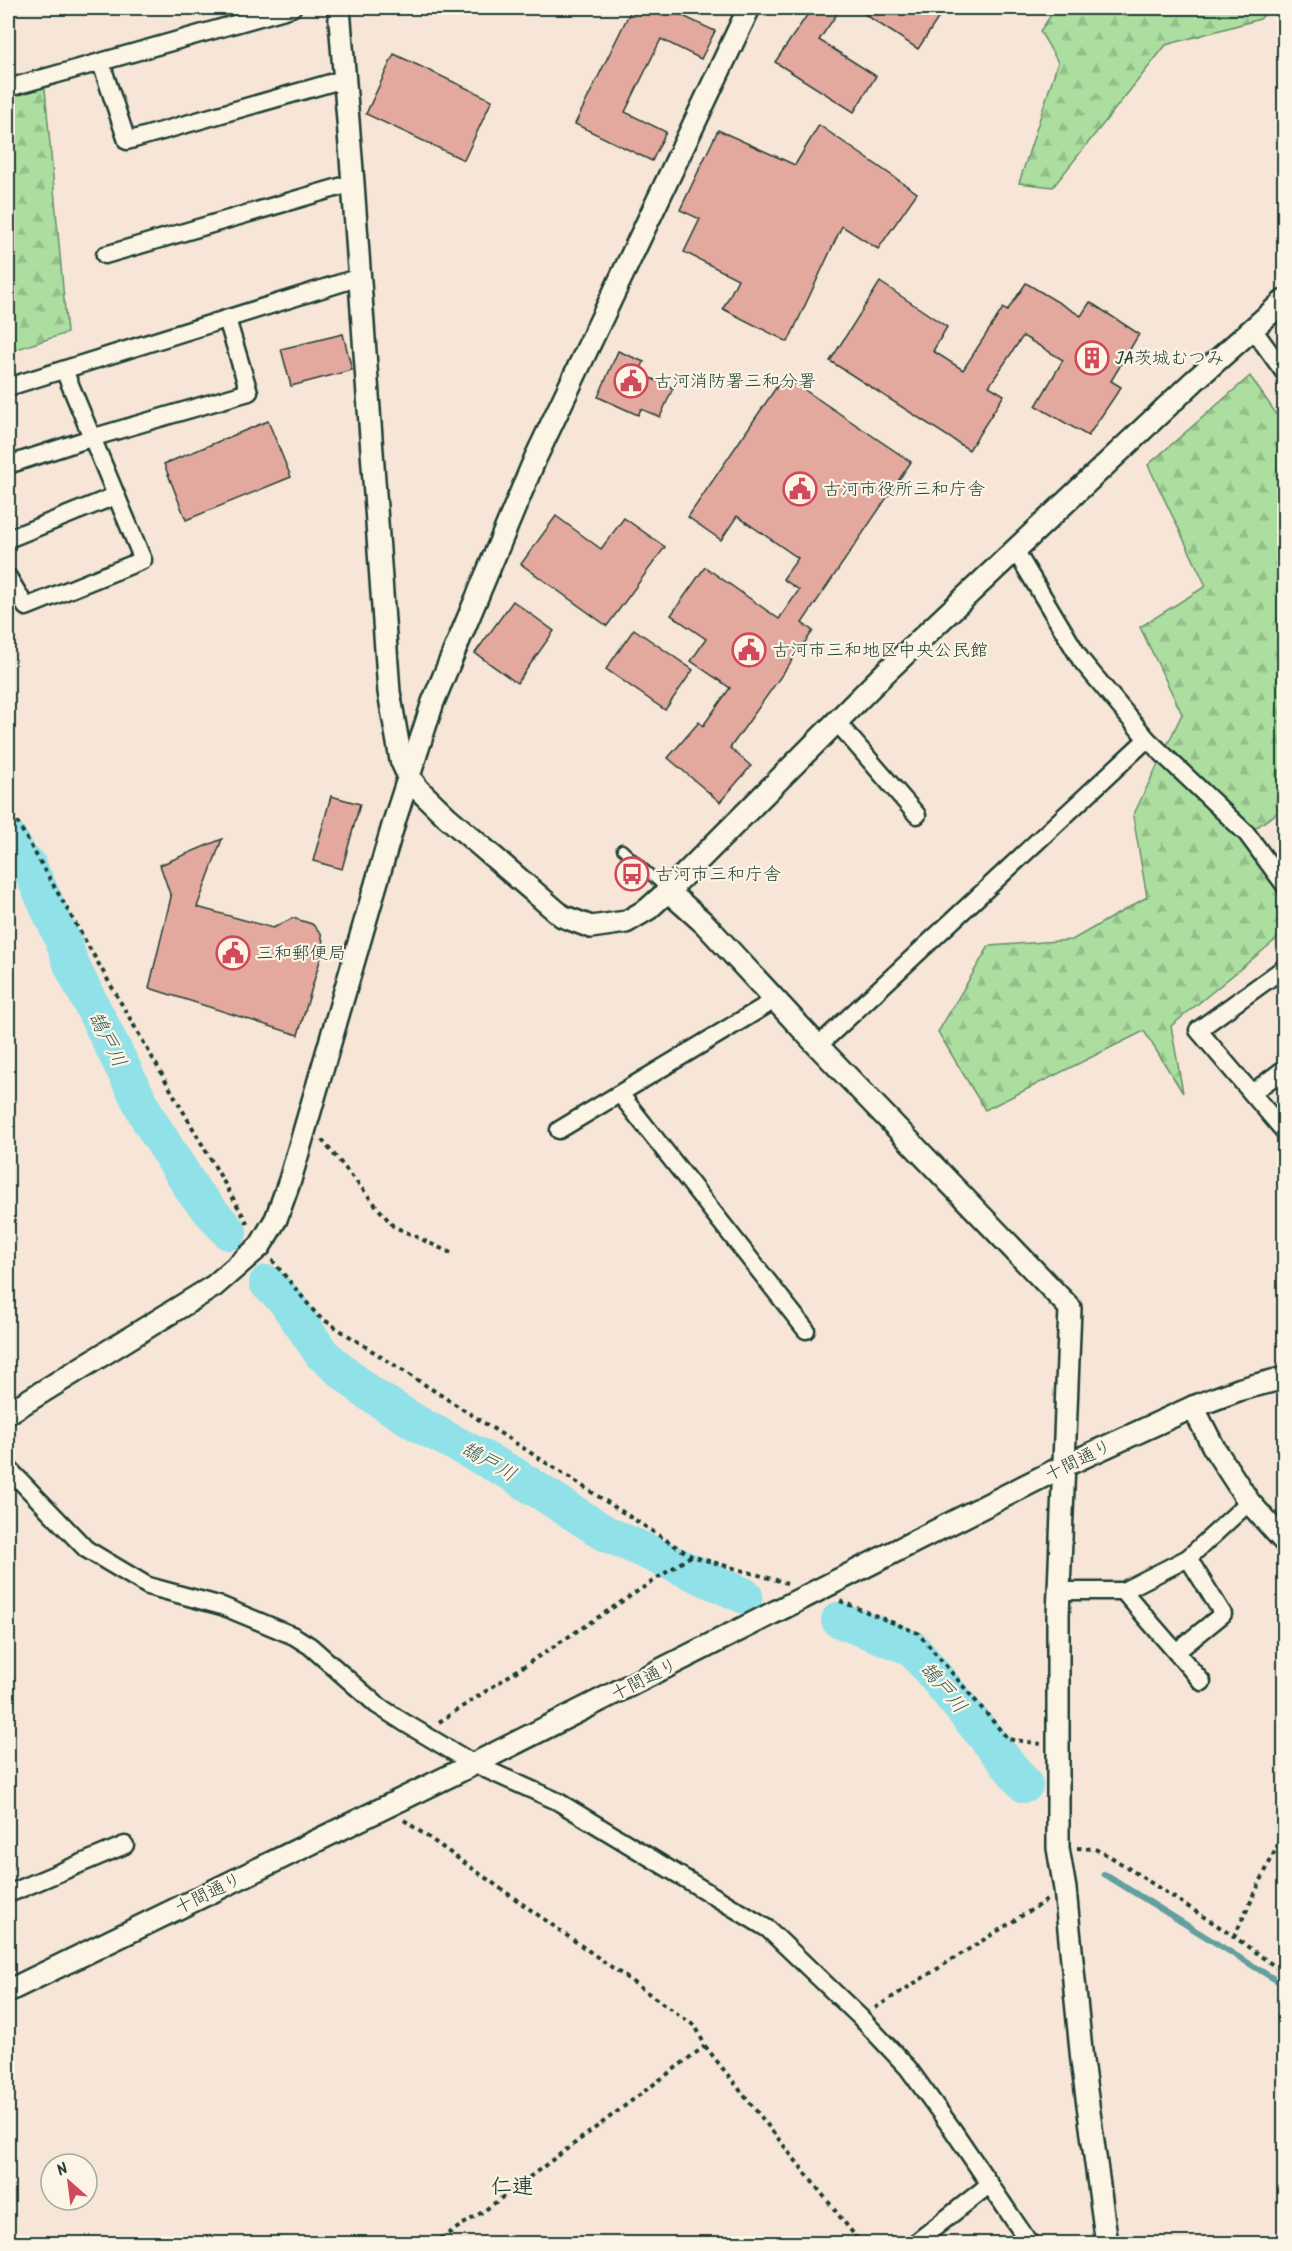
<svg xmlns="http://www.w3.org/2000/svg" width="1292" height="2251" font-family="Kalam,'Klee One',sans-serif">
  <defs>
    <pattern id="forest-firs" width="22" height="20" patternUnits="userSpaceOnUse" patternTransform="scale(1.5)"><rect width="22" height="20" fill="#acde9f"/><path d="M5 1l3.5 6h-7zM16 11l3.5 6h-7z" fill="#94bf8a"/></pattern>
  </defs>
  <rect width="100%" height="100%" fill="#f7e6d7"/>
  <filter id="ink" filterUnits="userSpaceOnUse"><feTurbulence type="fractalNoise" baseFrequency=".0167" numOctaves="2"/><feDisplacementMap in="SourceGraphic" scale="12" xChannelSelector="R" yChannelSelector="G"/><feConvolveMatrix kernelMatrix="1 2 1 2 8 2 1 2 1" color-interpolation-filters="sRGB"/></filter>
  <g filter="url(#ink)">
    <g fill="url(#forest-firs)" stroke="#668e6a" stroke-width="1.5">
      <path d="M1056,8h215l-11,11 -94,26 -113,142 -34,-4 39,-121 -18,-31z"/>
      <path d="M43,67l24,266 -59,19v-271z"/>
      <path d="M1250,376l34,49v383l-37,26 37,71v28l-113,93 12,67 -39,-62 -159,79 -47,-78 51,-86 83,-6 75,-43 -14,-81 49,-102 -42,-87 66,-41 -58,-121z"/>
    </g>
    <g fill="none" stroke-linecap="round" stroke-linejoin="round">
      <path stroke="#639fa0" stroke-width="6" d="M1104,1874l180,111"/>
      <g stroke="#90e1e8" stroke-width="36">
        <path d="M8,836l15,26 5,2 36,79 7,21 78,156 45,72 35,40"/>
        <path d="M267,1283l18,17 37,54 45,38 53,33 91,48 94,60 140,63"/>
        <path d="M839,1620l73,28 113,137"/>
      </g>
    </g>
    <g fill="#e3a99f" stroke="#1f3d34" stroke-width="1.5">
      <path d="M632,8h34l49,23 -14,28 -40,-20 -36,73 41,20 -14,29 -77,-37z"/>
      <path d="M812,8h29l-22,32 57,36 -22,36 -79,-50z"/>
      <path d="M855,8h90l-27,41z"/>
      <path d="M394,54l98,46 -28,60 -98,-46z"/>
      <path d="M819,125l98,68 -39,56 -36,-23 -54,116 -65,-33 15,-30 -54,-27 16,-33 -20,-9 38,-80 77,35z"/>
      <path d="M880,282l67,45 -14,24 30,19 40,-62 4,3 19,-28 55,33 9,-14 49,32 -28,47 10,6 -33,49 -52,-30 27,-46 -40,-24 -34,50 15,9 -35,55 -139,-89z"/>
      <path d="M343,334l9,36 -61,16 -10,-37z"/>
      <path d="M618,351l26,11 -5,11 34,15 -13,29 -19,-8 -3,6 -40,-18z"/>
      <path d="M784,376l127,86 -109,161 11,8 -83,117 21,18 -31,36 -52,-44 31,-36 4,4 27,-38 -39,-27 15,-22 -35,-24 34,-48 74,52 20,-29 -16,-11 15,-21 -61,-42 -16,24 -33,-23z"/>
      <path d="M268,421l23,56 -105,43 -22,-56z"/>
      <path d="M556,516l45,33 23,-31 41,29 -58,79 -86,-62z"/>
      <path d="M513,601l41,30 -37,52 -42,-30z"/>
      <path d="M634,629l59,41 -28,40 -59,-41z"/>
      <path d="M331,796l29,8 -18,65 -29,-8z"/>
      <path d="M222,839l-25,68 76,21 20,-10 19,6 9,9 3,14 -26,88 -149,-47 22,-91 -11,-32z"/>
    </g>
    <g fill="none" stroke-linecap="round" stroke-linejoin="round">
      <g stroke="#1f3d34" stroke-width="13">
        <path id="service" d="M622,849l46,42"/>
      </g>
      <g stroke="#1f3d34" stroke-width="21">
        <g id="minor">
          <path d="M101,63l26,78 217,-62"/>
          <path d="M8,88l284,-80"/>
          <path d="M105,255l248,-72"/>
          <path d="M1253,329l31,43"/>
          <path d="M8,387l352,-110"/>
          <path d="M8,465l83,-27 158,-46 -22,-73"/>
          <path d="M8,539l107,-43"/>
          <path d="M1015,550l66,110 66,79 100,95 37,50"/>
          <path d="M8,577l18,30 117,-47 -79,-190"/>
          <path d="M836,721l81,94"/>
          <path d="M1284,968l-86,62 86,101"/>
          <path d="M818,1046l329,-307"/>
          <path d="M1252,1093l32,-24"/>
          <path d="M620,1094l186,236"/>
          <path d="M559,1130l216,-130"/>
          <path d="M8,1468l78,81 62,37 74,20 72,30 16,10 67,59 28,18 69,41 83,37 211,128 92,88 48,51 45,62 77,114"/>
          <path d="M1059,1591h64l65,-33 61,-56"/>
          <path d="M1123,1591l79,91"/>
          <path d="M1176,1652l47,-38 -35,-56"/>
          <path d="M8,1894l117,-49"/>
          <path d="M914,2244l76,-60"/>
        </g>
      </g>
      <g stroke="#1f3d34" stroke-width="26">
        <g id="tertiary">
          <path d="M339,8l14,175 36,509 12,68 7,15 10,14 29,28 115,99 29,11 35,-5 22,-13 20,-18 218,-219 308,-291 90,-80"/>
          <path d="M668,891l37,33 113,122 252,262 -12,308v232l7,41 17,172 25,183"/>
          <path d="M1193,1407l21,41 35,54 35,39"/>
          <path d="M8,1413l206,-127 46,-40 16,-27 14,-39 105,-361 38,-117 102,-243 214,-451"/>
          <path d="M8,1991l466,-227 590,-298 129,-59 48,-18 43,-11"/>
        </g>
      </g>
      <g stroke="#1f3d34" stroke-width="4" stroke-dasharray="4.5 4.5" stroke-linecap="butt">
        <path d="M8,806l241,420"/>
        <path d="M322,1140l71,86 60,28"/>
        <path d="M272,1260l46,56 373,240 96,27"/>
        <path d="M840,1601l78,32 90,106 33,5"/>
        <path d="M439,1722l252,-166"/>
        <path d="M404,1820l292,207 9,19 -221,165 -52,33"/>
        <path d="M1077,1848l18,1 16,8 118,76 55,40"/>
        <path d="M1234,1937l50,-105"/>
        <path d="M875,2008l172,-108"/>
        <path d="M705,2046l151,191"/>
        <path d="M827,2244l29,-7 7,7"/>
      </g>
      <use href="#service" stroke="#fcf5e5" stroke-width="8"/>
      <use href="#minor" stroke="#fcf5e5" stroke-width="16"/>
      <use href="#tertiary" stroke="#fcf5e5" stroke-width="21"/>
    </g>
  </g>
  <defs>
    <g id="building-ring" transform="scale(1.725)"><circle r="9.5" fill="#fcf5e5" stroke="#d1495b" stroke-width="1.5"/><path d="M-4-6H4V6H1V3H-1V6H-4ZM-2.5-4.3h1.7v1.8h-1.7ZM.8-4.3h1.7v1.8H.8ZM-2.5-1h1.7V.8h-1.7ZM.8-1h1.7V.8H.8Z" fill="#d1495b"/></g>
    <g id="civic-ring" transform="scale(1.725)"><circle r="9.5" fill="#fcf5e5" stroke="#d1495b" stroke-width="1.5"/><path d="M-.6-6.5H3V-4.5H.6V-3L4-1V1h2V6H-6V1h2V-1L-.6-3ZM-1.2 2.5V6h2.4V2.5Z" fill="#d1495b"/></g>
    <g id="bus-ring" transform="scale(1.725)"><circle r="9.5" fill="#fcf5e5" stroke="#d1495b" stroke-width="1.5"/><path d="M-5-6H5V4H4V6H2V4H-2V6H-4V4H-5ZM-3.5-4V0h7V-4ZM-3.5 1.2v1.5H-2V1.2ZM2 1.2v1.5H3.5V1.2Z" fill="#d1495b"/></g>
  </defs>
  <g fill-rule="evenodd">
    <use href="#building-ring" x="1092" y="358"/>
    <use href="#civic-ring" x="631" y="381"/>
    <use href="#civic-ring" x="800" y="489"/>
    <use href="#civic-ring" x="749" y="650"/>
    <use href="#bus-ring" x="632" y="874"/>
    <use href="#civic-ring" x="233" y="953"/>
  </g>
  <g text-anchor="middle" stroke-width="4.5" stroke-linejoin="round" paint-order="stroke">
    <g font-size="18" fill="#1f3d34" stroke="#fcf5e5" text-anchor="start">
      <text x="1115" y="364">JA茨城むつみ</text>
      <text x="654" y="387">古河消防署三和分署</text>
      <text x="823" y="495">古河市役所三和庁舎</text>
      <text x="772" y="656">古河市三和地区中央公民館</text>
      <text x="655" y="880">古河市三和庁舎</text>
      <text x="256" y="959">三和郵便局</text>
    </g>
    <g font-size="18" fill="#1f3d34" stroke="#fcf5e5">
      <text transform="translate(1078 1460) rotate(-26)" y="6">十間通り</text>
      <text transform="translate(644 1679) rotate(-27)" y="6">十間通り</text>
      <text transform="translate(208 1893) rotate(-26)" y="6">十間通り</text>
    </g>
    <g font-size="20" font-style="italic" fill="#365e58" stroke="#fcf5e5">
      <text transform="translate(108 1039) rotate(63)" y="7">鵠戸川</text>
      <text transform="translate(489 1461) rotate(30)" y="7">鵠戸川</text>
      <text transform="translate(944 1687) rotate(50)" y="7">鵠戸川</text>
    </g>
    <g font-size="21" font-weight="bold" fill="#1f3d34" stroke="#fcf5e5">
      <text x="512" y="2193">仁連</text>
    </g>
  </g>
  <rect width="1292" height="2251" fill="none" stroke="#fcf5e5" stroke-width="30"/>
  <rect x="15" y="15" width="1262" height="2221" fill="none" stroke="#1f3d34" stroke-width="2" filter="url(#ink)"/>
  <g transform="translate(69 2182) rotate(332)"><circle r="28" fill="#fcf5e5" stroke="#a4ab9e" stroke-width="1.5"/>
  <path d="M0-4.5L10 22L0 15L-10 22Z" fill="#d1495b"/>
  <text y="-9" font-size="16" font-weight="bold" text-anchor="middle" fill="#1f3d34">N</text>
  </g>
</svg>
